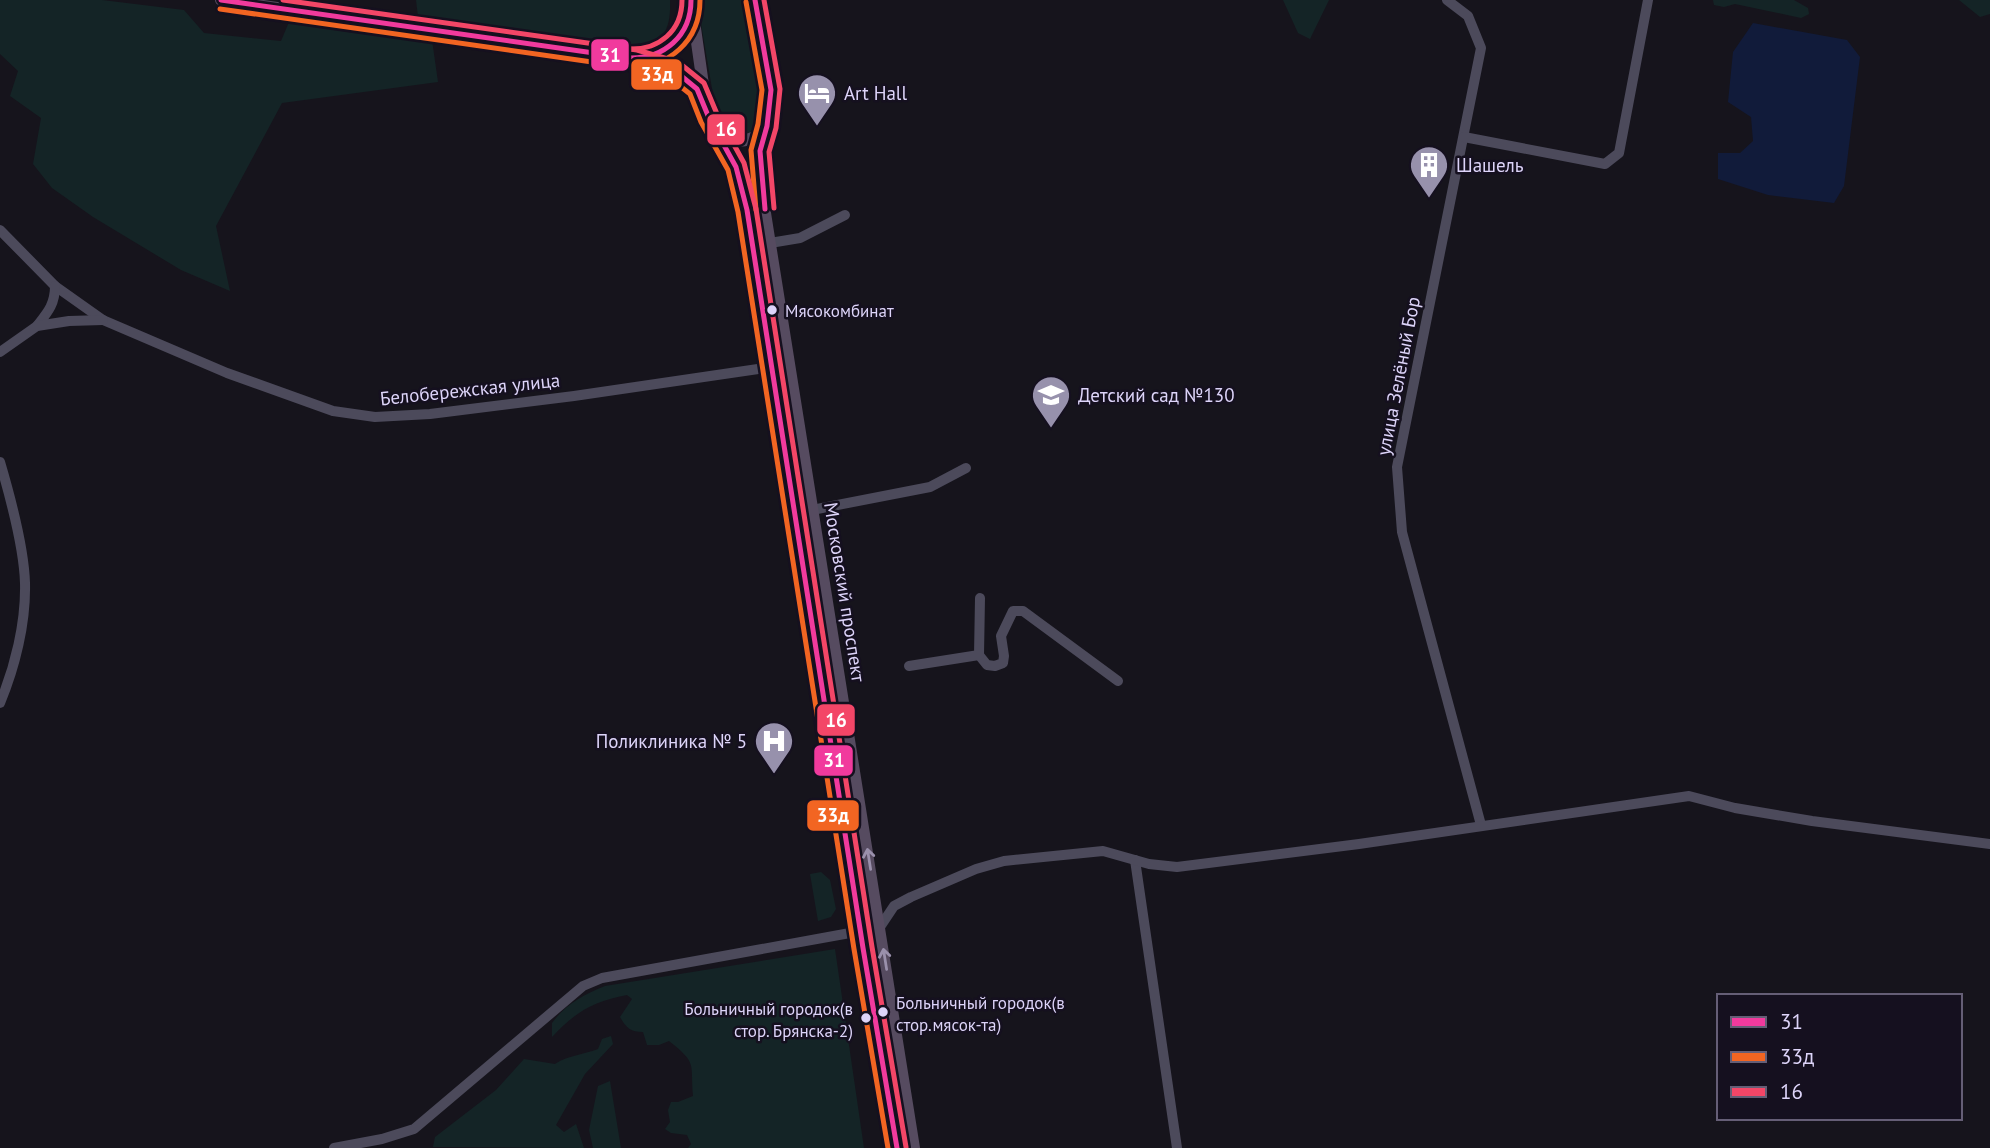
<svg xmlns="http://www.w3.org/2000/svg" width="1990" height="1148" font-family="'PT Sans',sans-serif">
  <rect width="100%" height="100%" fill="#16141c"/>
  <g fill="#142426">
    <path d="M0,0h102l82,10 20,23 77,8 8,-19 143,18 6,42 -156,21 -66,123 14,65 -49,-21 -88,-53 -41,-29 -19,-24 8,-46 -31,-22 8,-25 -18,-17z"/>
    <path d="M416,0h254c1,28 -5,44 -36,46l-216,-29z"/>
    <path d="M697,0h51l17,106c-1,5 -2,12 -4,17 -11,18 -36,11 -44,-5z"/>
    <path d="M1283,0h46l-19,39 -12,-6z"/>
    <path d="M1713,0h81l14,8 1,6 -8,4 -66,-14 -11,3 -10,-2z"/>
    <path d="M1959,0h31v14l-10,3z"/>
    <path d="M821,872l9,8 6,29 -5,8 -13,4 -8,-47z"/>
    <path d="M835,949l29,199h-176l3,-4 -4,-9 -16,-2 -6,-4 5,-7 -2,-12 3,-8h7l15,-6c-3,-33 5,-32 -24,-55l-10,4h-12l-4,-13c-12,0 -17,-4 -23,-15l12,-18 -5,-4c-33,6 -52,17 -75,42v-14c14,-19 31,-28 53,-37z"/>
    <path d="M611,1036l2,8 -28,30 -29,51 8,7 12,-8 8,24 -151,-1 2,-10 61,-47 28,-31 31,5c13,-9 28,-9 43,-15l4,-10z"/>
    <path d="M610,1081l11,67h-28l-4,-18 9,-44z"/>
  </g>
  <path fill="#111b3a" d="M1753,23l94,17 13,17 -16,129 -10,17 -66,-8 -50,-16v-26h22l13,-12 -2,-24 -23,-15 5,-50z"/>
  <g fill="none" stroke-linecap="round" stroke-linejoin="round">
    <g stroke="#4c4a5b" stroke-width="10">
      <path d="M1447,0l21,16 13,32 -84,419 5,65 79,293"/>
      <path d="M1464,137l141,27 14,-11 29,-153"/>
      <path d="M0,230l55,56 48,34 124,53 106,38 42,6 55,-3 144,-18 198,-29"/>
      <path d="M770,243l30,-5 45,-23"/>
      <path d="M37,326c11,-14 18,-22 18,-40"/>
      <path d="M0,352l37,-26 32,-5 34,-1"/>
      <path d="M0,462c10,34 24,86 25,121 1,40 -10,84 -25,120"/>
      <path d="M812,510l118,-23 36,-19"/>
      <path d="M979,655l8,10 8,1 8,-3 1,-7 -3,-20 12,-25h10l95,70"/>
      <path d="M909,666l70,-11 1,-57"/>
      <path d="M1135,860l42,288"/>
      <path d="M880,927l14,-21 17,-9 65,-28 28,-8 99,-10 46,13 28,3 182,-23 330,-48 46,12 77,13 178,23"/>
      <path d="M334,1148l48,-9 32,-10 169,-143 19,-8 259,-47"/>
    </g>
    <g stroke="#564b60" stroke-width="12">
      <path d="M221,0l415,59c27,8 52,13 66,40"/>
      <path d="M691,0l16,113 29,54 11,43 116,738 34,200"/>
      <path d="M755,0l16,90 -4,36 -7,25 1,37 153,960"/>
      <path d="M640,59c28,-4 41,-22 53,-47"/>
      <path d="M719,132c17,14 35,10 48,-6"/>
    </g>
    <g stroke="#15101f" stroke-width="10">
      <g id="bus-1">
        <path d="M221,0l415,59 38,11 23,19 12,29 27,49 11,43 116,738 34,200"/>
        <path d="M755,0l16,90 -4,36 -7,25 5,58"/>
        <path d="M629,58c35,1 62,-22 62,-58"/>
      </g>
    </g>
    <g stroke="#15101f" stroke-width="10">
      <g id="bus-2">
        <path d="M746,2l16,88 -4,34 -7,26 5,60"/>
        <path d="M220,9l414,59 36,10 20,16 11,28 27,48 10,42 116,737 34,199"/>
        <path d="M629,67c40,1 71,-26 71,-67"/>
      </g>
    </g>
    <g stroke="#15101f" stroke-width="10">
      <g id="bus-3">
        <path d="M283,0l354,50 41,12 26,21 13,31 27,49 12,46 116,738 34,200"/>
        <path d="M764,0l16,89 -4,39 -7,24 5,56"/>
        <path d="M629,49c30,1 53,-18 53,-49"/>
      </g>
    </g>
    <use href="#bus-1" stroke="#f13a9d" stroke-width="5"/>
    <use href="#bus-2" stroke="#f26522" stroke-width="5"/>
    <use href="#bus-3" stroke="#f34667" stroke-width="5"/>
  </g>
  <defs><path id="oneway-shaft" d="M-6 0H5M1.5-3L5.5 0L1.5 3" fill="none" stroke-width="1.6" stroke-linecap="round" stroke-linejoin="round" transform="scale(1.75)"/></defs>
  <g stroke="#9a90ac">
    <use href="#oneway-shaft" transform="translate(869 859) rotate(-99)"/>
    <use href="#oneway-shaft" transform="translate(885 959) rotate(-99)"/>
  </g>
  <defs>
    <g id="hotel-pin" transform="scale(2.0125)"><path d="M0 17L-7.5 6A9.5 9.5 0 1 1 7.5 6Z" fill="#9791ac" stroke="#15101f"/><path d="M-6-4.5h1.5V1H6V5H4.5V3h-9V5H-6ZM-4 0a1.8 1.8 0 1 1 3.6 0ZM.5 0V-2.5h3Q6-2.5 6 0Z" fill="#fff"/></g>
    <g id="building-pin" transform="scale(2.0125)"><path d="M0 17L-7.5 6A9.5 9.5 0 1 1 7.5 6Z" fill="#9791ac" stroke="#15101f"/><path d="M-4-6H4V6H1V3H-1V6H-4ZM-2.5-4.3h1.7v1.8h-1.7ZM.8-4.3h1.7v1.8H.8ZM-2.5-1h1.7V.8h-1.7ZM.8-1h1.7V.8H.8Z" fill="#fff"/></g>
    <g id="school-pin" transform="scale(2.0125)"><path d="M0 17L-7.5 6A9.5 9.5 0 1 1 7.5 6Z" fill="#9791ac" stroke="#15101f"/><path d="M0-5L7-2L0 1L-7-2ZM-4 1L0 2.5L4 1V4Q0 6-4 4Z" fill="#fff"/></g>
    <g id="hospital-pin" transform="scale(2.0125)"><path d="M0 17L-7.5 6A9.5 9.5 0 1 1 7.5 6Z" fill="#9791ac" stroke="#15101f"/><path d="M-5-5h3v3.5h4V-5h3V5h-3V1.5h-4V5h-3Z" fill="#fff"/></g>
  </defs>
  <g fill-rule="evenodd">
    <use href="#hotel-pin" x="817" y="93"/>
    <use href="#building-pin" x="1429" y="165"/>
    <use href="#school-pin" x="1051" y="395"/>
    <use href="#hospital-pin" x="774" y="741"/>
  </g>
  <g fill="#ddd4f9" stroke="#15101f" stroke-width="2.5">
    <circle cx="772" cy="310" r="6"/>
    <circle cx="883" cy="1012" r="6"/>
    <circle cx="866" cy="1018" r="6"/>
  </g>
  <g text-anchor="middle" stroke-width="5" stroke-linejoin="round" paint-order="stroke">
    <g font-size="17" fill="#ddd4f9" stroke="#15101f" text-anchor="start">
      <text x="785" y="317">Мясокомбинат</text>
      <text x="896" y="1009">Больничный городок(в<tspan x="896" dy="22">стор.мясок-та)</tspan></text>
      <text x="853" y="1015" text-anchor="end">Больничный городок(в<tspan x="853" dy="22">стор. Брянска-2)</tspan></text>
    </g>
    <g font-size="19" fill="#ddd4f9" stroke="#15101f" text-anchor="start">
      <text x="844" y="100">Art Hall</text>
      <text x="1456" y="172">Шашель</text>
      <text x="1078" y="402">Детский сад №130</text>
      <text x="747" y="748" text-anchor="end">Поликлиника № 5</text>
    </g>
    <g font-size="19" fill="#ddd4f9" stroke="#15101f">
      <text transform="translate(1398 376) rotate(-79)" y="7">улица Зелёный Бор</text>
      <text transform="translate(470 389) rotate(-6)" y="7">Белобережская улица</text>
      <text transform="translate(845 592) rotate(81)" y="7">Московский проспект</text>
    </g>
  </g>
  <g stroke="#15101f" stroke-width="2.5">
    <rect x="590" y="38" width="40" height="34" rx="7" fill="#f13a9d"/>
    <rect x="630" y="58" width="53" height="33" rx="7" fill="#f26522"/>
    <rect x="706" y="113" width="40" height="33" rx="7" fill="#f34667"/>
    <rect x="816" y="703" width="40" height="34" rx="7" fill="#f34667"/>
    <rect x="813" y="744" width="41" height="33" rx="7" fill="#f13a9d"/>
    <rect x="806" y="799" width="54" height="33" rx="7" fill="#f26522"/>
  </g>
  <g font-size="19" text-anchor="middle" font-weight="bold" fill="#fff">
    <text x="610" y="62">31</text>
    <text x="657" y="81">33д</text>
    <text x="726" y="136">16</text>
    <text x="836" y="727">16</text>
    <text x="834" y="767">31</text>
    <text x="833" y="822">33д</text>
  </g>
  <rect x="1717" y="994" width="245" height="126" fill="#15101f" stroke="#655e76" stroke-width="2"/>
  <rect x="1731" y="1017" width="35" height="10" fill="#f13a9d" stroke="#655e76" stroke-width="2"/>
  <text x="1780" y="1029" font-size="21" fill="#ddd4f9">31</text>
  <rect x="1731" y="1052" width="35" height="10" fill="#f26522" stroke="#655e76" stroke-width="2"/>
  <text x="1780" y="1064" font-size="21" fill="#ddd4f9">33д</text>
  <rect x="1731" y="1087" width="35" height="10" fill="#f34667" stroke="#655e76" stroke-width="2"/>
  <text x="1780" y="1099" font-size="21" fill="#ddd4f9">16</text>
</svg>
